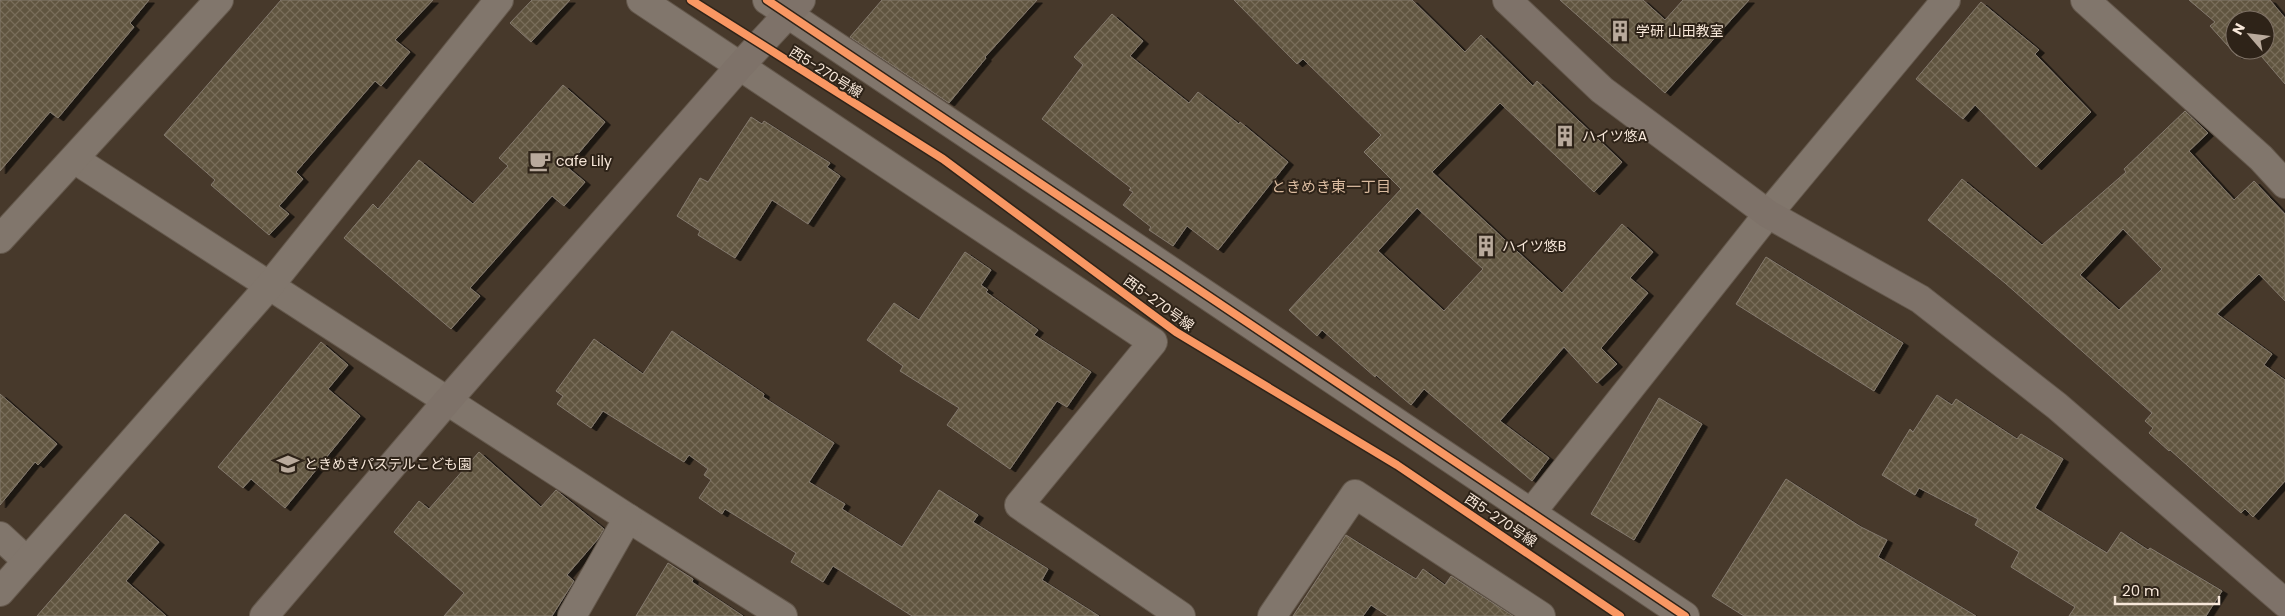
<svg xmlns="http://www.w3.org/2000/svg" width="2285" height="616" font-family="Poppins,'Noto Sans JP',sans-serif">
  <defs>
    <pattern id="building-cross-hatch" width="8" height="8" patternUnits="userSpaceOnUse" patternTransform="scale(1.25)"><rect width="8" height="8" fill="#61543f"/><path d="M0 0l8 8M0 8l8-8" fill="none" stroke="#786d5a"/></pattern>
    <filter id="shadow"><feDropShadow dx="5.5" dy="3" stdDeviation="0" flood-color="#0009"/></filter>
  </defs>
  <rect width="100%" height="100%" fill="#47392b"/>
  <g fill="url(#building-cross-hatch)" stroke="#847a6e" fill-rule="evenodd" filter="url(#shadow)">
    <path d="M0,0h149l-19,23 4,4 -76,91 -8,-6 -50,59z"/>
    <path d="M281,0h152l-38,40 15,12 -29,34 -6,-5 -79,91 7,7 -24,27 10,8 -20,21 -58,-50 4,-5 -51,-45z"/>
    <path d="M532,0h38l-39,42 -21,-19z"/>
    <path d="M882,0h155l-52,57 1,1 -37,45 -99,-66z"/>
    <path d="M1234,0h178l53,52 16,-17 52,51 4,-5 85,81 -28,30 -94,-89 -68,69 130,121 60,-69 31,28 -23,26 18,15 -47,55 16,16 -20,19 -33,-36 -64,74 49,37 -17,23 -108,-92 -13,16 -35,-30 -1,2 -53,-47 -5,6 -28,-26 112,-121 -37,-37 17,-17 -78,-76 -6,5zM1417,208l66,61 -39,42 -66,-60z"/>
    <path d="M1560,0h83l22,20 18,-20h66l-84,93z"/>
    <path d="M2189,0h81l15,18v66l-29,-34h9v-30h-30v30h10l-8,6 -27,-30 5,-4z"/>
    <path d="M1981,2l58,48 -4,4 56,58 -55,55 -61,-62 -12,14 -47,-40z"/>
    <path d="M1112,14l31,27 -13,15 59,47 9,-11 41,32 1,-2 48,40 -70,88 -31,-24 -14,20 -24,-16 2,-3 -28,-22 10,-13 -4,-2 2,-2 -89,-69 41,-54 -9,-8z"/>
    <path d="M563,85l42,37 -38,45 18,15 -21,24 -12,-10 -82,92 10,8 -29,33 -107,-91 29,-34 5,5 41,-49 54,44 35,-38 -9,-8z"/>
    <path d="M2185,111l23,22 -19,18 45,49 20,-19 31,33v87l-26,-27 -42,40 55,40 -8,11 21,15v101l-32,36 -8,-8 -4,4 -71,-63 -1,1 -20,-18 4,-5 -8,-7 7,-8 -147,-130 -77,-63 34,-41 80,66 84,-73 -2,-3zM2123,229l39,40 -43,41 -39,-35z"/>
    <path d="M751,117l11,7 2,-3 66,42 -3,4 13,9 -32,48 -36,-24 -37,58 -37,-23 2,-4 -23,-15 23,-38 8,4z"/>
    <path d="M965,252l26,18 -10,15 7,5 -2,2 52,38 -4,5 57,37 -24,35 -10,-6 -47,68 -63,-44 12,-17 -59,-37 3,-5 -36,-26 27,-37 25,17z"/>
    <path d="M1766,257l137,86 -29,48 -138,-87z"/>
    <path d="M672,331l92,63 -1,3 71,46 -25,39 36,22 -3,5 60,38 37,-57 39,25 -5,7 75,47 -6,11 57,36h-187l-79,-50 -10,16 -32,-20 5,-9 -71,-44 -3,5 -23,-16 12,-18 -7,-5 4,-6 -19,-14 -5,7 -81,-51 -12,17 -34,-24 6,-8 -7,-5 38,-52 49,35z"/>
    <path d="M321,342l27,23 -20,24 32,27 -75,92 -34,-29 -8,9 -25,-21z"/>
    <path d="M0,394l57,50 -19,21 -3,-3 -35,43z"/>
    <path d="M1937,395l15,10 4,-6 61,40 4,-5 42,25 -28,49 72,45 14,-21 27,18 2,-2 72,43 -16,25h-137l6,-9 -64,-40 8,-15 -44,-27 3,-6 -59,-31 -4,7 -33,-20 28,-46 3,3z"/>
    <path d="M1659,398l43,26 -68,116 -43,-26z"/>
    <path d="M479,452l62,55 15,-17 48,39 -6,10 -31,36 7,6 -22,35h-108l20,-23 -70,-61 25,-31 10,8z"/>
    <path d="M1786,479l75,48 26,13 -9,17 98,59h-232l-32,-20z"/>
    <path d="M125,514l34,28 -33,39 40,35h-129z"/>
    <path d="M1346,535l70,44 7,-10 22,16 6,-9 62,40h-125l-17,-11 -8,11h-70z"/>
    <path d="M668,563l25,16 -1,3 51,34h-107z"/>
  </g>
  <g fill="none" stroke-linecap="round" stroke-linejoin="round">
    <g stroke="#64584c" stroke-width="30">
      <g id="street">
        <path d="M641,0l512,342 -134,163 162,111"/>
        <path d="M767,0l918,616"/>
        <path d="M2085,0l176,158 24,26"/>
        <path d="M74,159l554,359 155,98"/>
        <path d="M0,239l219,-239"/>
        <path d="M1531,513l237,-299 178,-214"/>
        <path d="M0,536l27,25"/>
        <path d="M0,592l270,-307 229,-285"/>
        <path d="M572,616l56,-98"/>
        <path d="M1272,616l83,-122 186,122"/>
      </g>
    </g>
    <g stroke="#64584c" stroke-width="30">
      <g id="secondary">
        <path d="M1507,0l95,90 166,124 152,85 137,107 228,197"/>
        <path d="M264,616l184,-216 291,-333 62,-67"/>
      </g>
    </g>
    <use href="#street" stroke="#81766c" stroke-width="28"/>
    <use href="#secondary" stroke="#7e7269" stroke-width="28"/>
    <g stroke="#2e2318" stroke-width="11">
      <g id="cycleway">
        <path d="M691,0l252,159 233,173 221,133 223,151"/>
        <path d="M767,0l918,616"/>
      </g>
    </g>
    <use href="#cycleway" stroke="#f99763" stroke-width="8"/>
  </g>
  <defs>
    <g id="building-bare" transform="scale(1.725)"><path d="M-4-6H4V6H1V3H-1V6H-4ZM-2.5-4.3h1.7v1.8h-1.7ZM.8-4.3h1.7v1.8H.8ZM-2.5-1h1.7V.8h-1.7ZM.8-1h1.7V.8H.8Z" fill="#b9aa9c" stroke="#2e2318" stroke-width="2.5" paint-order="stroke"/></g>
    <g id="cafe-bare" transform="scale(1.725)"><path d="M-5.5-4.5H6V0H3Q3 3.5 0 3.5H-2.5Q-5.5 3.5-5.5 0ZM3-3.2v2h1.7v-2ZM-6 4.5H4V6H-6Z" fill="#b9aa9c" stroke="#2e2318" stroke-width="2.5" paint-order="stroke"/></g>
    <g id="school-bare" transform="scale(1.725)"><path d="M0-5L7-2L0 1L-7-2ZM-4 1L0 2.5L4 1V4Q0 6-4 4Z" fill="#b9aa9c" stroke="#2e2318" stroke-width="2.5" paint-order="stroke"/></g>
  </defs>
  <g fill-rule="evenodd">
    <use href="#building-bare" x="1620" y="31"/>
    <use href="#building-bare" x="1565" y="136"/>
    <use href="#cafe-bare" x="540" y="161"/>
    <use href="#building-bare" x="1486" y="246"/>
    <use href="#school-bare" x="288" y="464"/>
  </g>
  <g text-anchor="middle" stroke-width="4" stroke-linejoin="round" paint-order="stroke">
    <g font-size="14" fill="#f7e7d9" stroke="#2e2318" text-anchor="start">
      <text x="1636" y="36">学研 山田教室</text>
      <text x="1582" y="141">ハイツ悠A</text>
      <text x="556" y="166">cafe Lily</text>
      <text x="1502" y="251">ハイツ悠B</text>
      <text x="304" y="469">ときめきパステルこども園</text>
    </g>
    <g font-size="14" fill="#f7e7d9" stroke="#2e2318">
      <text transform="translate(826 72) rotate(32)" y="5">西5-270号線</text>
      <text transform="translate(1159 303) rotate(36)" y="5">西5-270号線</text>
      <text transform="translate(1501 520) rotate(34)" y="5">西5-270号線</text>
    </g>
    <g font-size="15" fill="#dabb9f" stroke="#2e2318">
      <text x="1331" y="192">ときめき東一丁目</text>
    </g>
  </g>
  <g transform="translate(2250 35) rotate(298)"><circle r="24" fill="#2e2318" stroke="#7e7165"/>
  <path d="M0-4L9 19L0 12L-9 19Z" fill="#b9aa9c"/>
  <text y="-8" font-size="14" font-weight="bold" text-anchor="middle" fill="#f7e7d9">N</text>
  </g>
  <path d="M2115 596v8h104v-8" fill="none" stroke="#f7e7d9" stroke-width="2.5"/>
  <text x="2122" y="596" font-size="15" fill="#f7e7d9" stroke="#2e2318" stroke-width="4" paint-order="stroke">20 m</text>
</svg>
